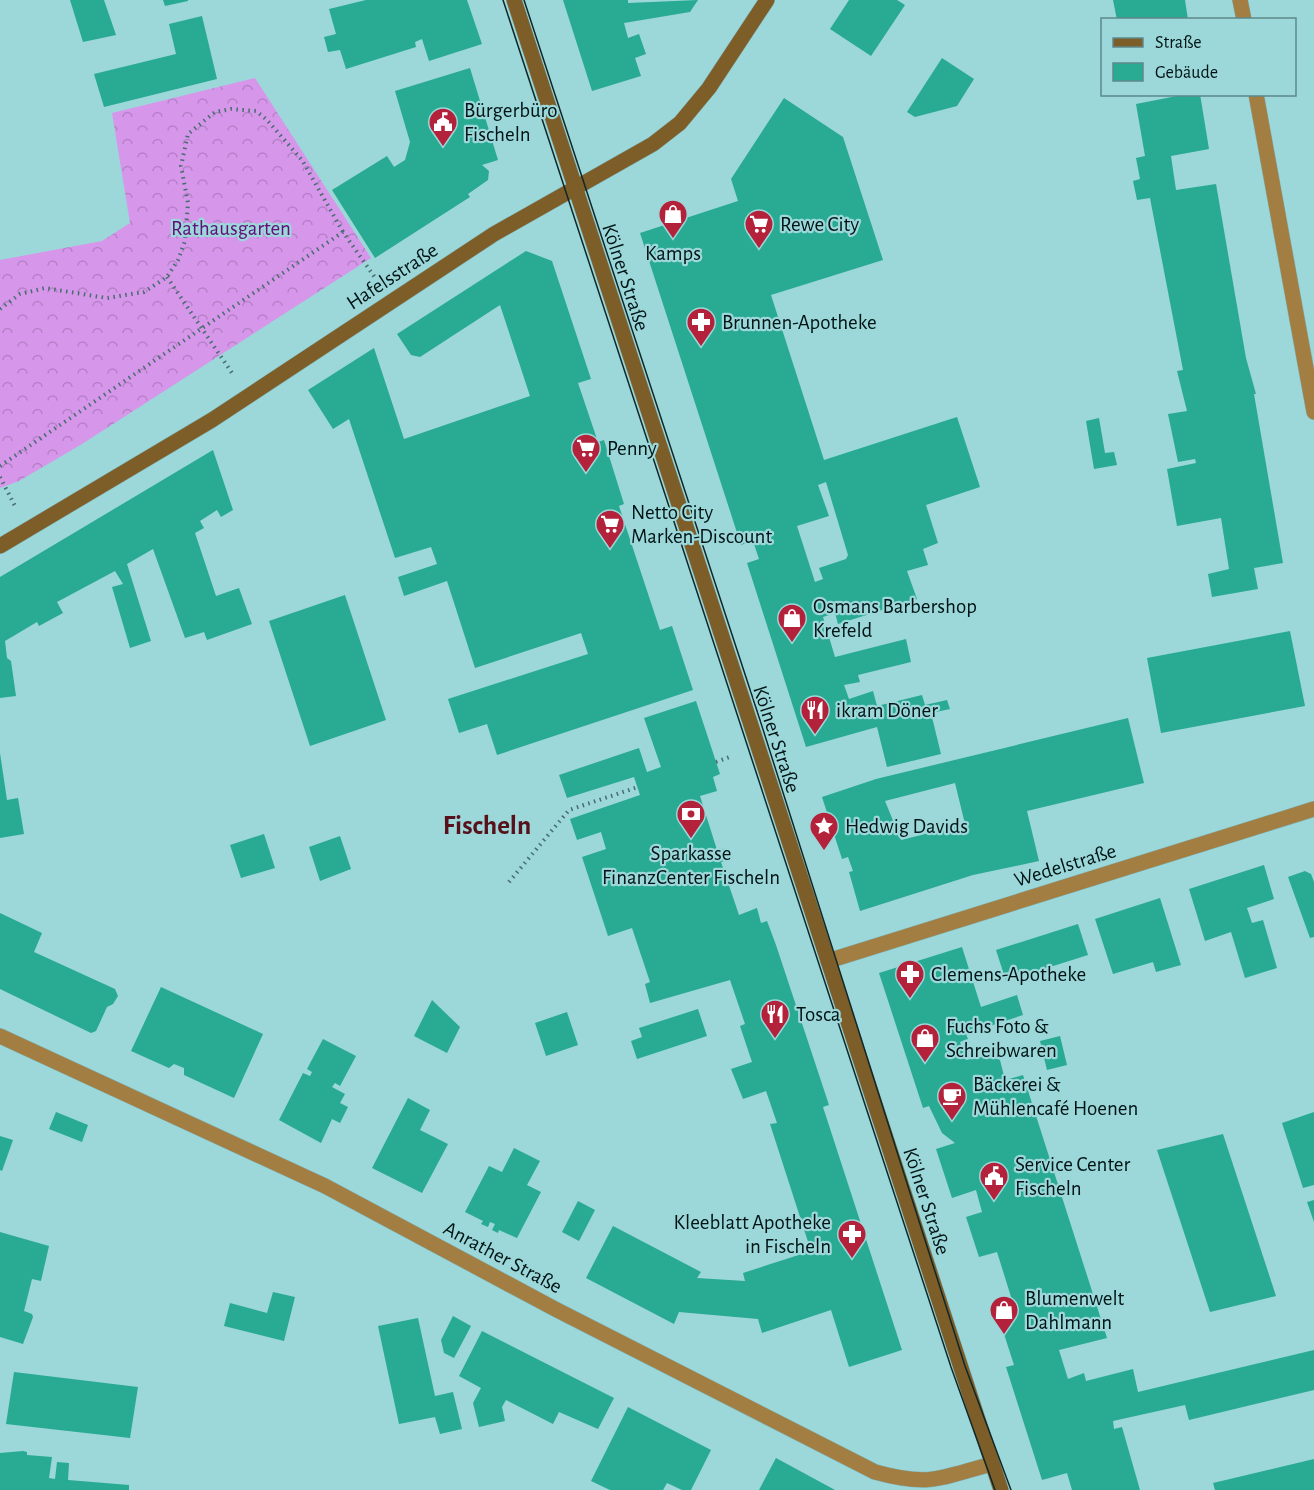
<svg xmlns="http://www.w3.org/2000/svg" width="1314" height="1490" font-family="'Alegreya Sans',sans-serif">
  <defs>
    <pattern id="forest-crowns" width="20" height="18" patternUnits="userSpaceOnUse" patternTransform="scale(1.5)"><rect width="20" height="18" fill="#d696ea"/><path d="M2 6a3 3 0 1 1 6 0M12 15a3 3 0 1 1 6 0" fill="none" stroke="#b680c8"/></pattern>
  </defs>
  <rect width="100%" height="100%" fill="#9cd7d9"/>
  <path fill="url(#forest-crowns)" d="M255,78l116,180 -289,186 -63,37 -19,7v-228l102,-19 28,-18 -18,-110z"/>
  <g fill="#28aa93" fill-rule="evenodd">
    <path d="M70,0h34l12,35 -33,7z"/>
    <path d="M163,0h25v1l-23,5z"/>
    <path d="M366,0h101l15,44 -53,17 -7,-22 -7,3 1,5 -70,22 -6,-19 -12,2 -4,-15 12,-3 -7,-25z"/>
    <path d="M563,0h65v3l70,-3 -8,12 -66,11 4,15 11,-4 7,20 -11,4 6,18 -49,15z"/>
    <path d="M849,0h48l8,5 -34,51 -41,-27z"/>
    <path d="M1113,0h72l3,20h-71z"/>
    <path d="M202,16l15,63 -113,28 -10,-33 82,-20 -7,-30z"/>
    <path d="M942,58l32,21 -17,27 -42,11 -8,-5z"/>
    <path d="M470,68l28,92 -16,5 7,6 -1,9 -20,14 2,3 -95,61 -43,-68 55,-34 7,11 11,-7 5,-18 -15,-51z"/>
    <path d="M1187,94h13l9,55 -38,7 5,34 40,-6 30,174 10,36h-2l29,169 -29,5 4,21 -46,8 -4,-23 21,-5 -8,-51 -44,8 -10,-57 29,-6 -1,-4 -17,3 -10,-48 19,-3 -10,-40 6,-1 -33,-172 -13,2 -4,-19 7,-2 -4,-21 9,-2 -9,-52z"/>
    <path d="M784,98l59,39 40,123 -112,35 53,165 133,-43 23,70 -54,18 12,38 -15,6 5,16 -21,6 10,28 -79,25 -3,-11 -12,4 12,40 71,-18 5,23 -53,13 2,7 -16,3 5,14 24,-8 4,15 45,-11 3,10 22,-5 3,9 -19,4 10,41 -54,13 -10,-40 -71,20 -59,-184 12,-4 -6,-18 -12,4 -101,-312 98,-32 -7,-22zM826,482l22,73 -2,4 -27,9 4,11 -8,3 -18,-56 32,-10 -11,-31z"/>
    <path d="M526,251l26,10 39,118 -13,4 20,59 6,-2 20,64 -5,2 41,124 12,-4 21,64 -196,65 -10,-31 -28,9 -11,-34 140,-45 -7,-21 -106,35 -28,-87 -43,15 -6,-19 39,-13 -6,-17 -36,11 -46,-139 -16,10 -25,-39 66,-42 30,91 126,-43 -30,-91 -80,52 -9,-2 -14,-21z"/>
    <path d="M1099,418l6,35 9,-1 3,13 -23,4 -8,-48z"/>
    <path d="M213,450l20,60 -12,7 -4,-7 -17,11 4,7 -9,5 21,63 23,-8 13,36 -45,16 -3,-8 -19,6 -32,-89 -26,15 24,77 -21,7 -18,-61 11,-3 -8,-13 -58,31 6,11 -24,13 -2,-4 -32,19 2,17 4,3 5,35 -16,2v-121z"/>
    <path d="M345,595l41,125 -76,26 -41,-125z"/>
    <path d="M1290,631l15,75 -144,27 -14,-75z"/>
    <path d="M696,701l24,73 -7,3 4,14 -17,5 17,54 11,-2 2,11 -9,3 18,53 18,-7 4,15 6,-2 9,24 53,160 -6,2 79,243 -53,17 -18,-57 -69,23 -4,-14 -79,-7 -5,12 -88,-46 27,-52 88,46 -4,6 48,3 -2,-8 68,-22 -41,-127 7,-1 -11,-32 -23,8 -12,-30 21,-7 -12,-36 5,-2 -15,-44 -80,23 -5,-19 5,-2 -18,-54 -24,8 -26,-79 24,-8 -5,-17 -24,8 -7,-21 70,-24 -6,-18 -67,21 -8,-23 80,-27 8,24 14,-5 -17,-49z"/>
    <path d="M1128,718l16,65 -117,28 12,50 -66,14 -113,36 -11,-39 4,-1 -5,-14 -6,2 -20,-62 54,-18zM955,783l10,41 -64,16 -16,-39z"/>
    <path d="M0,753l7,47 11,-2 6,36 -24,4z"/>
    <path d="M264,834l11,34 -34,10 -11,-33z"/>
    <path d="M340,836l11,33 -31,12 -11,-34z"/>
    <path d="M1264,865l10,34 -27,9 5,15 11,-3 14,48 -32,10 -14,-46 -26,9 -16,-52z"/>
    <path d="M1305,871l6,3 3,8v55l-4,1 -22,-61z"/>
    <path d="M1160,898l21,67 -25,7 -3,-10 -40,12 -18,-55z"/>
    <path d="M0,913l42,20 -8,19 81,37 3,7 -5,8 -6,3 -11,24 -5,2 -91,-44z"/>
    <path d="M1078,924l10,31 -82,26 -10,-31z"/>
    <path d="M962,947l19,60 36,-12 6,20 -57,19 2,5 -8,3 6,18 25,-5 9,5 5,20 18,-5 84,263 -48,12 9,29 16,-6 2,8 47,-12 5,23 176,-42v40l-125,30 -4,-15 -72,16 1,8 8,-2 18,63h-68l-5,-17 -25,7 -36,-113 8,-2 -19,-59 17,-6 -15,-48 -18,5 -13,-40 16,-5 -6,-22 -24,8 -16,-49 19,-6 -13,-10 -13,-27 -6,2 -44,-135z"/>
    <path d="M161,987l102,47 -29,64 -50,-23v-7l-10,-4 -5,4 -38,-17z"/>
    <path d="M432,1000l28,27 -13,26 -33,-17z"/>
    <path d="M698,1009l9,27 -70,23 -6,-18 11,-4 -3,-9z"/>
    <path d="M567,1012l11,33 -32,11 -11,-33z"/>
    <path d="M1060,1036l7,29 -20,5 -7,-29z"/>
    <path d="M323,1039l33,17 -16,30 -5,-3 -3,4 13,7 -5,9 8,4 -8,16 -8,-4 -11,24 -42,-23 24,-47 7,3 2,-4 -5,-3z"/>
    <path d="M408,1098l22,12 -10,20 28,14 -26,49 -50,-25z"/>
    <path d="M56,1112l32,13 -6,17 -33,-13z"/>
    <path d="M1314,1112v73l-11,3 -21,-65z"/>
    <path d="M1223,1134l53,162 -66,16 -53,-162z"/>
    <path d="M0,1136l13,4 -11,31 -2,-1z"/>
    <path d="M514,1148l26,13 -13,24 14,7 -24,46 -18,-8 -1,3 -6,-3 3,-6 -5,-2 -2,5 -7,-3 2,-3 -18,-9 24,-46 13,6z"/>
    <path d="M1314,1200v22l-7,-20z"/>
    <path d="M578,1201l17,9 -16,31 -17,-9z"/>
    <path d="M0,1232l49,14 -8,35 -9,-2 -8,32 8,3 1,3 -10,27 -23,-7z"/>
    <path d="M273,1292l22,5 -11,44 -60,-15 6,-23 37,10z"/>
    <path d="M453,1316l18,10 -17,32 -10,-5 -3,-13z"/>
    <path d="M418,1318l17,78 18,-4 9,37 -22,5 -5,-17 -36,7 -21,-98z"/>
    <path d="M482,1331l132,67 -16,31 -39,-17 -6,12 -47,-24 -4,7 3,14 -26,6 -6,-24 8,-15 -22,-12z"/>
    <path d="M14,1372l124,15 -8,51 -124,-14z"/>
    <path d="M628,1407l83,43 -20,40h-9l-15,-7 -4,7h-53l-19,-9z"/>
    <path d="M23,1451l4,1v3l25,2 -3,21 6,1 2,-17 12,1 -1,17 61,5v5h-129v-37z"/>
    <path d="M776,1458l59,32h-76z"/>
    <path d="M1314,1459v31h-99l-2,-7z"/>
  </g>
  <g fill="none" stroke-linecap="round" stroke-linejoin="round">
    <g stroke="#80b4b6" stroke-width="16">
      <g id="street">
        <path d="M1240,0l4,20"/>
        <path d="M1256,94l58,318"/>
        <path d="M828,961l486,-152"/>
        <path d="M0,1036l325,150 232,124 318,162c55,15 64,6 117,-8"/>
      </g>
    </g>
    <g stroke="#80b4b6" stroke-width="16">
      <g id="secondary">
        <path d="M514,0l487,1490"/>
        <path d="M0,546l212,-126 282,-186 159,-90 27,-21 29,-35 58,-88"/>
      </g>
    </g>
    <g stroke="#476d6e" stroke-width="4" stroke-dasharray="1.5 4.5" stroke-linecap="butt">
      <path d="M167,277l65,96"/>
      <path d="M0,309l20,-15 25,-6 62,10 37,-6 23,-15 11,-17 7,-19 3,-38 -7,-37 7,-32 27,-22 16,-3 25,2 10,8 36,41 41,72"/>
      <path d="M0,466l343,-234 33,47"/>
      <path d="M0,477l15,29"/>
      <path d="M716,762l16,-6"/>
      <path d="M509,882l60,-72 69,-23"/>
    </g>
    <use href="#street" stroke="#a37e42" stroke-width="15"/>
    <use href="#secondary" stroke="#7e5e28" stroke-width="15"/>
    <g stroke="#102829" stroke-width="1.5">
      <path d="M503,0l448,1367 44,123"/>
      <path d="M524,0l236,720 205,646 46,124"/>
    </g>
  </g>
  <defs>
    <g id="civic-pin" transform="scale(1.5)"><path d="M0 17L-7.5 6A9.5 9.5 0 1 1 7.5 6Z" fill="#b3213b" stroke="#9cd7d9"/><path d="M-.6-6.5H3V-4.5H.6V-3L4-1V1h2V6H-6V1h2V-1L-.6-3ZM-1.2 2.5V6h2.4V2.5Z" fill="#fff"/></g>
    <g id="shop-pin" transform="scale(1.5)"><path d="M0 17L-7.5 6A9.5 9.5 0 1 1 7.5 6Z" fill="#b3213b" stroke="#9cd7d9"/><path d="M-5-2.5h2.3a2.7 3.5 0 0 1 5.4 0H5L5.5 6h-11ZM-1.5-2.5h3a1.5 2.3 0 0 0-3 0Z" fill="#fff"/></g>
    <g id="supermarket-pin" transform="scale(1.5)"><path d="M0 17L-7.5 6A9.5 9.5 0 1 1 7.5 6Z" fill="#b3213b" stroke="#9cd7d9"/><path d="M-6-5.5h2.5l.6 2H6L4.5 2H-2.5L-4.4-4H-6ZM-1.5 3.2a1.3 1.3 0 1 0 .1 0ZM3 3.2a1.3 1.3 0 1 0 .1 0Z" fill="#fff"/></g>
    <g id="pharmacy-pin" transform="scale(1.5)"><path d="M0 17L-7.5 6A9.5 9.5 0 1 1 7.5 6Z" fill="#b3213b" stroke="#9cd7d9"/><path d="M-2-6h4v4h4v4h-4v4h-4v-4h-4v-4h4Z" fill="#fff"/></g>
    <g id="restaurant-pin" transform="scale(1.5)"><path d="M0 17L-7.5 6A9.5 9.5 0 1 1 7.5 6Z" fill="#b3213b" stroke="#9cd7d9"/><path d="M-5-6h1v4h1v-4h1v4h1v-4h1v5L-1.5 .5V6h-2V.5L-5-1ZM5-6V6H3V1.5H1.5Q1.5-4 5-6Z" fill="#fff"/></g>
    <g id="bank-pin" transform="scale(1.5)"><path d="M0 17L-7.5 6A9.5 9.5 0 1 1 7.5 6Z" fill="#b3213b" stroke="#9cd7d9"/><path d="M-6-4H6V4H-6ZM0-2.3a2.3 2.3 0 1 0 0 4.6a2.3 2.3 0 1 0 0-4.6Z" fill="#fff"/></g>
    <g id="sight-pin" transform="scale(1.5)"><path d="M0 17L-7.5 6A9.5 9.5 0 1 1 7.5 6Z" fill="#b3213b" stroke="#9cd7d9"/><path d="M0-6L1.8-2.2L6-1.7L2.9 1.2L3.7 5.4L0 3.3L-3.7 5.4L-2.9 1.2L-6-1.7L-1.8-2.2Z" fill="#fff"/></g>
    <g id="cafe-pin" transform="scale(1.5)"><path d="M0 17L-7.5 6A9.5 9.5 0 1 1 7.5 6Z" fill="#b3213b" stroke="#9cd7d9"/><path d="M-5.5-4.5H6V0H3Q3 3.5 0 3.5H-2.5Q-5.5 3.5-5.5 0ZM3-3.2v2h1.7v-2ZM-6 4.5H4V6H-6Z" fill="#fff"/></g>
  </defs>
  <g fill-rule="evenodd">
    <use href="#civic-pin" x="443" y="122"/>
    <use href="#shop-pin" x="673" y="214"/>
    <use href="#supermarket-pin" x="759" y="224"/>
    <use href="#pharmacy-pin" x="701" y="322"/>
    <use href="#supermarket-pin" x="586" y="448"/>
    <use href="#supermarket-pin" x="610" y="524"/>
    <use href="#shop-pin" x="792" y="618"/>
    <use href="#restaurant-pin" x="815" y="710"/>
    <use href="#bank-pin" x="691" y="814"/>
    <use href="#sight-pin" x="824" y="826"/>
    <use href="#pharmacy-pin" x="910" y="974"/>
    <use href="#restaurant-pin" x="775" y="1014"/>
    <use href="#shop-pin" x="925" y="1038"/>
    <use href="#cafe-pin" x="952" y="1096"/>
    <use href="#civic-pin" x="994" y="1176"/>
    <use href="#pharmacy-pin" x="852" y="1234"/>
    <use href="#shop-pin" x="1004" y="1310"/>
  </g>
  <g text-anchor="middle" stroke-width="4.5" stroke-linejoin="round" paint-order="stroke">
    <g font-size="21" fill="#001415" stroke="#9cd7d9" text-anchor="start">
      <text x="464" y="117">Bürgerbüro<tspan x="464" dy="24">Fischeln</tspan></text>
      <text x="780" y="231">Rewe City</text>
      <text x="673" y="260" text-anchor="middle">Kamps</text>
      <text x="722" y="329">Brunnen-Apotheke</text>
      <text x="607" y="455">Penny</text>
      <text x="631" y="519">Netto City<tspan x="631" dy="24">Marken-Discount</tspan></text>
      <text x="813" y="613">Osmans Barbershop<tspan x="813" dy="24">Krefeld</tspan></text>
      <text x="836" y="717">ikram Döner</text>
      <text x="845" y="833">Hedwig Davids</text>
      <text x="691" y="860" text-anchor="middle">Sparkasse<tspan x="691" dy="24">FinanzCenter Fischeln</tspan></text>
      <text x="931" y="981">Clemens-Apotheke</text>
      <text x="796" y="1021">Tosca</text>
      <text x="946" y="1033">Fuchs Foto &amp;<tspan x="946" dy="24">Schreibwaren</tspan></text>
      <text x="973" y="1091">Bäckerei &amp;<tspan x="973" dy="24">Mühlencafé Hoenen</tspan></text>
      <text x="1015" y="1171">Service Center<tspan x="1015" dy="24">Fischeln</tspan></text>
      <text x="831" y="1229" text-anchor="end">Kleeblatt Apotheke<tspan x="831" dy="24">in Fischeln</tspan></text>
      <text x="1025" y="1305">Blumenwelt<tspan x="1025" dy="24">Dahlmann</tspan></text>
    </g>
    <g font-size="21" fill="#640d7a" stroke="#9cd7d9">
      <text x="231" y="235">Rathausgarten</text>
    </g>
    <g font-size="21" fill="#001415" stroke="#9cd7d9">
      <text transform="translate(392 276) rotate(-33)" y="7">Hafelsstraße</text>
      <text transform="translate(626 277) rotate(72)" y="7">Kölner Straße</text>
      <text transform="translate(777 739) rotate(72)" y="7">Kölner Straße</text>
      <text transform="translate(1065 865) rotate(-17)" y="7">Wedelstraße</text>
      <text transform="translate(927 1201) rotate(72)" y="7">Kölner Straße</text>
      <text transform="translate(503 1257) rotate(28)" y="7">Anrather Straße</text>
    </g>
    <g font-size="27" font-weight="bold" fill="#56111b" stroke="#9cd7d9">
      <text x="487" y="834">Fischeln</text>
    </g>
  </g>
  <rect x="1101" y="18" width="195" height="78" fill="#9cd7d9" stroke="#5e898b" stroke-width="1.5"/>
  <rect x="1113" y="38" width="30" height="9" fill="#7e5e28" stroke="#5e898b" stroke-width="1.5"/>
  <text x="1155" y="48" font-size="18" fill="#001415">Straße</text>
  <rect x="1113" y="63" width="30" height="18" fill="#28aa93" stroke="#5e898b" stroke-width="1.5"/>
  <text x="1155" y="78" font-size="18" fill="#001415">Gebäude</text>
</svg>
